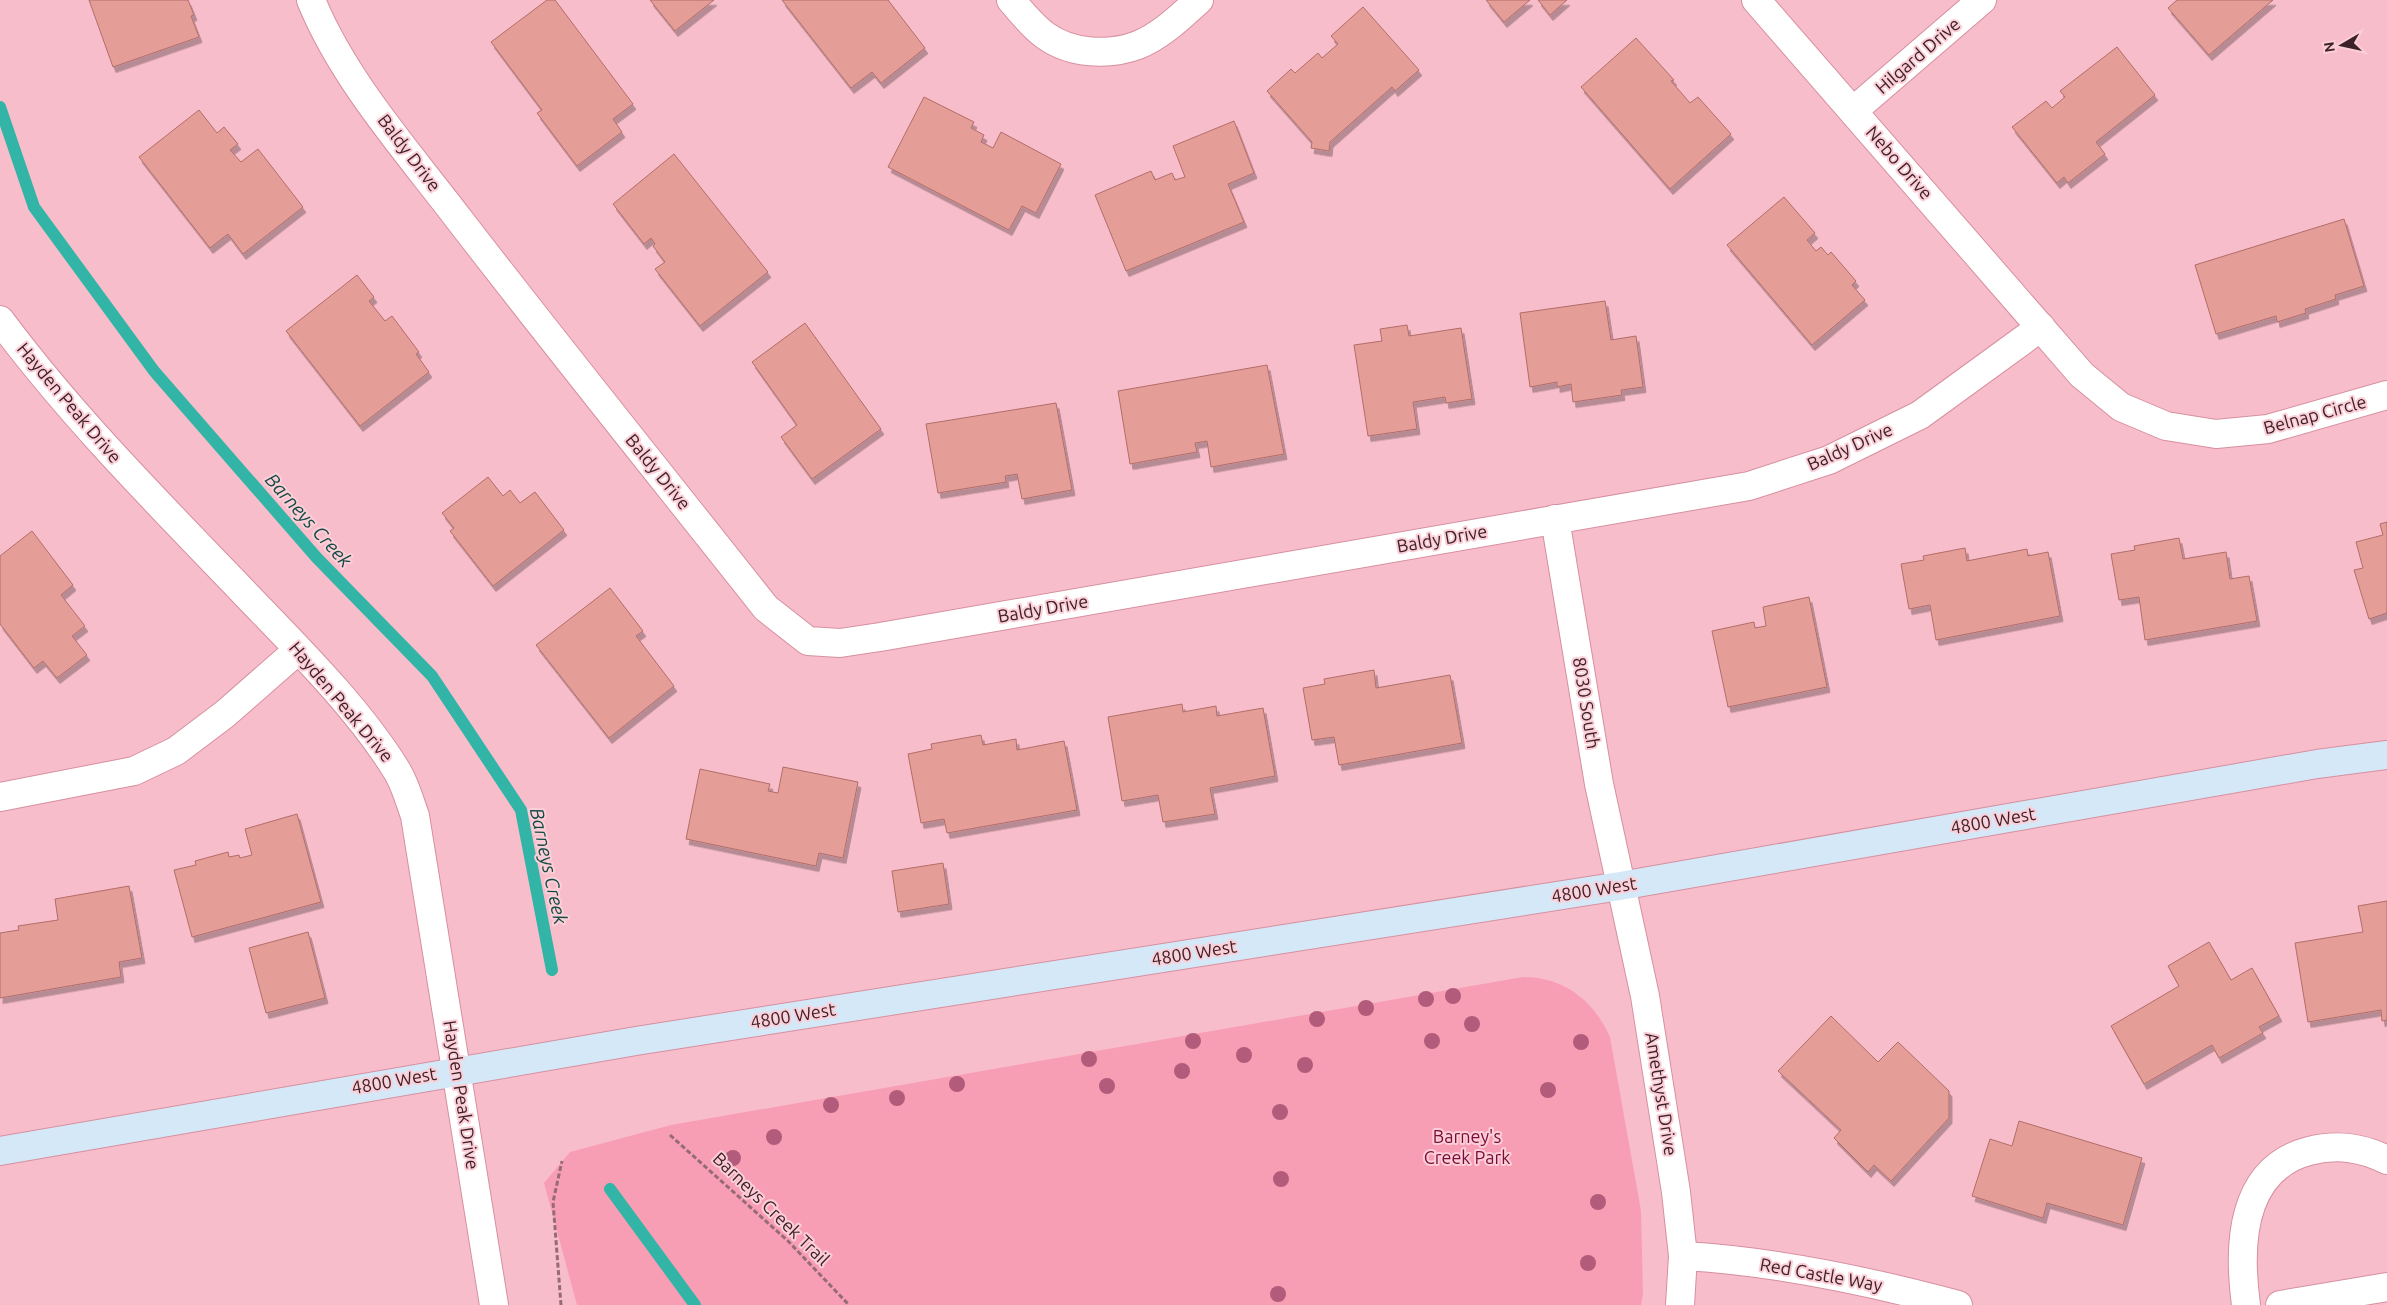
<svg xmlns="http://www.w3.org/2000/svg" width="2387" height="1305" font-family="Ubuntu,sans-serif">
  <defs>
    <filter id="shadow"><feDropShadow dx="3" dy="5.5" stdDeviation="0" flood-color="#0004"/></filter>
  </defs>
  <rect width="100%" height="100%" fill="#f8bdca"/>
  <path fill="#f89eb4" d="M1523,977c41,0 71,24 87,60l31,174 2,82 -2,12h-1064l-33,-122 26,-31 101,-27z"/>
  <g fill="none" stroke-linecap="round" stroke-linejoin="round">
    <g stroke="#32b5a7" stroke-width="12">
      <path d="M0,107l34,100 120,164 163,187 115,118 89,134 31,160"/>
      <path d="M610,1189l85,116"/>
    </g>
  </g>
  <g fill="#e59d98" stroke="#b16d69" filter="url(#shadow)">
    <path d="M89,0h99l6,15 -3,1 8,21 -86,30z"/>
    <path d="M547,0h8l78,104 -20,15 9,13 -45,34 -40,-53 5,-3 -51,-68z"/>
    <path d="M650,0h64l-39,31z"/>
    <path d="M782,0h106l37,48 -44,35 -9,-11 -21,16z"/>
    <path d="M1486,0h44l-26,22z"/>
    <path d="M1538,0h29l-17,15z"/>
    <path d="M2177,0h96l-64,55 -41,-47z"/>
    <path d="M1363,7l56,63 -24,21 -3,-4 -62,55 -1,9 -18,-3 1,-6 -45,-51 24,-22 4,4 23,-20 4,5 16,-14 -7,-8z"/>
    <path d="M1636,38l38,42 -3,1 19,22 8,-6 33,37 -61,55 -89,-102z"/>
    <path d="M2117,47l38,48 -59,47 9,12 -37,29 -4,-6 -7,6 -45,-56 34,-26 6,7 13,-11 -5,-6z"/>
    <path d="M924,97l50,25 -3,6 13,7 -3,7 12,6 8,-16 60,32 -25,49 -14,-7 -13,24 -121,-63z"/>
    <path d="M199,110l18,23 7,-6 14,17 -8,6 11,12 17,-13 45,58 -60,47 -15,-20 -18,14 -71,-91z"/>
    <path d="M1234,121l20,52 -26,11 16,38 -118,49 -31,-76 56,-24 4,9 17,-7 3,7 10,-3 -12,-31z"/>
    <path d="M674,154l94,118 -68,54 -45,-57 10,-7 -12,-16 2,-2 -4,-6 -7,6 -31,-40z"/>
    <path d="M1784,197l31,36 -8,7 9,11 5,-4 7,8 3,-3 25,29 -4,4 13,15 -53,45 -85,-100z"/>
    <path d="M2344,219l20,67 -29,9 1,4 -31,10 1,4 -29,9 -1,-6 -60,18 -21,-69z"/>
    <path d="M357,275l17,22 -5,4 16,20 7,-5 27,36 -3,2 13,18 -69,54 -74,-95z"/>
    <path d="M1605,301l6,39 25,-4 7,51 -22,3 1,5 -49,7 -2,-18 -14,3v-5l-27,5 -10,-74z"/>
    <path d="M805,323l76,106 -69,50 -31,-42 16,-12 -45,-63z"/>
    <path d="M1407,325l2,11 52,-8 11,71 -26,4 -1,-6 -32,5 4,27 -49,7 -14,-91 28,-4 -2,-12z"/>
    <path d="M1267,365l17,89 -73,13 -4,-26 -12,2 2,9 -67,12 -12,-73z"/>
    <path d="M1056,403l16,87 -50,9 -5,-25 -12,2 1,6 -68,11 -12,-69z"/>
    <path d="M488,477l15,19 7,-6 10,13 15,-11 29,38 -71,56 -43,-55 4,-3 -12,-15z"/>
    <path d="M2387,522v91l-18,6 -15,-49 9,-2 -7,-26 27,-7 -3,-11z"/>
    <path d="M32,531l41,54 -12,10 24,31 -13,10 15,19 -30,23 -14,-17 -9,7 -34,-44v-68z"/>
    <path d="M2179,538l4,21 43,-7 4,27 19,-3 8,45 -112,19 -6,-43 -20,3 -8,-46 24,-4 -1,-4z"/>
    <path d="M1965,548l2,13 60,-12 1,7 20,-4 12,64 -124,24 -6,-35 -21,4 -8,-45 23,-4 -1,-4z"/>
    <path d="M610,588l33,43 -7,5 38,50 -65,52 -73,-93z"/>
    <path d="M1809,597l18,90 -99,20 -16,-76 42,-9 1,6 11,-2 -3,-19z"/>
    <path d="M1374,670l2,18 74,-13 12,68 -123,22 -5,-28 -22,3 -9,-52 22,-4 -1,-5z"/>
    <path d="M1182,704l1,8 33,-6 1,10 46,-8 12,68 -65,12 5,26 -52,8 -5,-27 -36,6 -14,-84z"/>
    <path d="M981,735l2,10 33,-6 1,11 47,-9 13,69 -130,23 -3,-14 -23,4 -13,-69 24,-5 -1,-5z"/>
    <path d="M783,767l75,15 -15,76 -24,-5 -3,13 -130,-27 14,-70 70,15 -2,7 10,2z"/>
    <path d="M297,814l24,88 -129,35 -18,-67 22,-5 -1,-4 33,-9 1,5 10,-2 1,3 12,-3 -7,-26z"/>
    <path d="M943,863l6,41 -51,8 -6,-41z"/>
    <path d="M129,886l13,72 -23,4 2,15 -121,21v-65l19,-3 -1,-4 40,-6 -3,-21z"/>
    <path d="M2387,901v119l-5,1 -1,-11 -73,12 -13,-79 68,-11 -5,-26z"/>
    <path d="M308,932l17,66 -59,15 -17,-65z"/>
    <path d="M2209,942l22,38 21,-12 27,48 -20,11 4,6 -44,25 -7,-13 -68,39 -33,-58 68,-40 -11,-20z"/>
    <path d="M1831,1016l47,46 20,-20 51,49v27l-58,63 -17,-16 -6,7 -34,-34 7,-8 -63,-59z"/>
    <path d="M2019,1121l123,37 -19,67 -76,-22 -4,15 -71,-22 18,-57 22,7z"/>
  </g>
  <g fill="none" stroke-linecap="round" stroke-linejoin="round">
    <g stroke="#d690a0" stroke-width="30">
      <g id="street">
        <path d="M311,0c32,79 96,151 147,218 101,131 205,260 308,390l42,33 32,2 40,-6 869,-151 80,-26 91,-45 121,-88"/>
        <path d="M1011,0c10,12 22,27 35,36 25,18 63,20 92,9 23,-9 43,-29 61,-45"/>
        <path d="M1756,0l326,375 39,32 45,19 50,8 52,-5 119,-34"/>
        <path d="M1853,111l129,-111"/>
        <path d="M0,320c70,94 152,177 234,262 54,57 122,122 163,189 8,13 13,31 18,45l79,489"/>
        <path d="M1555,519l44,265 46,212 31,196 7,64 -3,49"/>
        <path d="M0,797l134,-26 42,-20 49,-37 73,-64"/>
        <path d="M1683,1256c92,5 186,25 275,49"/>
        <path d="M2246,1305c-8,-59 -6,-136 63,-154 28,-7 52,-4 78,9"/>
        <path d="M2280,1305l107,-18"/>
      </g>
    </g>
    <g stroke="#d690a0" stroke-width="30">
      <path id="secondary" d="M0,1151l636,-110 984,-155 697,-122 70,-9"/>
    </g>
    <g stroke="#966b75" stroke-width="3" stroke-dasharray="5 2.5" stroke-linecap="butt">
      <path d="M670,1135l118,106 61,64"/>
      <path d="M561,1305l-8,-103 9,-41"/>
    </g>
    <use href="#street" stroke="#fff" stroke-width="28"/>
    <use href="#secondary" stroke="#d5e8f7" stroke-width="28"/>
  </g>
  <g fill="#b25b7a">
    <circle cx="1453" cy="996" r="8"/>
    <circle cx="1426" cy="999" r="8"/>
    <circle cx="1366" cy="1008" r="8"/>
    <circle cx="1317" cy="1019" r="8"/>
    <circle cx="1472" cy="1024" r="8"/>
    <circle cx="1193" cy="1041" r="8"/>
    <circle cx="1432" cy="1041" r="8"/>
    <circle cx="1581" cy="1042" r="8"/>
    <circle cx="1244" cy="1055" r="8"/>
    <circle cx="1089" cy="1059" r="8"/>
    <circle cx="1305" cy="1065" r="8"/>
    <circle cx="1182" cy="1071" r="8"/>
    <circle cx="957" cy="1084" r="8"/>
    <circle cx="1107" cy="1086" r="8"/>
    <circle cx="1548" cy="1090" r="8"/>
    <circle cx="897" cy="1098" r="8"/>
    <circle cx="831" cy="1105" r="8"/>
    <circle cx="1280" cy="1112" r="8"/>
    <circle cx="774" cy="1137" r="8"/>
    <circle cx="733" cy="1158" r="8"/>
    <circle cx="1281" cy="1179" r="8"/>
    <circle cx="1598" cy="1202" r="8"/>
    <circle cx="1588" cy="1263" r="8"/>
    <circle cx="1278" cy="1294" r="8"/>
  </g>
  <g text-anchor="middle" stroke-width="4" stroke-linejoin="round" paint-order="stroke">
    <g font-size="18" fill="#3c2128" stroke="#fccfd8">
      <text transform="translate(1918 56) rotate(-41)" y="6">Hilgard Drive</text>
      <text transform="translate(409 153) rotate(53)" y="6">Baldy Drive</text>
      <text transform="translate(1899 163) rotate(49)" y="6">Nebo Drive</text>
      <text transform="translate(69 403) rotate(50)" y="6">Hayden Peak Drive</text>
      <text transform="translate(2315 415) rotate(-15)" y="6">Belnap Circle</text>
      <text transform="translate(1850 447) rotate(-24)" y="6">Baldy Drive</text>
      <text transform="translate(658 472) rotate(51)" y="6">Baldy Drive</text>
      <text transform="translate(1442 539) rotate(-10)" y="6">Baldy Drive</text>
      <text transform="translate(1043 609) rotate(-10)" y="6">Baldy Drive</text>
      <text transform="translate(341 702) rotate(50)" y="6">Hayden Peak Drive</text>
      <text transform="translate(1586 703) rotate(81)" y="6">8030 South</text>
      <text transform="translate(1993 821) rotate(-10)" y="6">4800 West</text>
      <text transform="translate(1594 890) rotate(-9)" y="6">4800 West</text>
      <text transform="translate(1194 953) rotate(-9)" y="6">4800 West</text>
      <text transform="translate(793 1016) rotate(-9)" y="6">4800 West</text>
      <text transform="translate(394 1081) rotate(-10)" y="6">4800 West</text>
      <text transform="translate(1661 1094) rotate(81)" y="6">Amethyst Drive</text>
      <text transform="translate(461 1095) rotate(81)" y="6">Hayden Peak Drive</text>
      <text transform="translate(771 1209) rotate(44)" y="6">Barneys Creek Trail</text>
      <text transform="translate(1821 1275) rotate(10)" y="6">Red Castle Way</text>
    </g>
    <g font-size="18" fill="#780b38" stroke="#fccfd8">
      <text x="1467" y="1143">Barney's<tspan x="1467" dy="21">Creek Park</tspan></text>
    </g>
    <g font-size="19" font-style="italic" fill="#124943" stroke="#fccfd8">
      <text transform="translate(309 520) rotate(48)" y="7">Barneys Creek</text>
      <text transform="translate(549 866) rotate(78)" y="7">Barneys Creek</text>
    </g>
  </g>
  <g transform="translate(2342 45) rotate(261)" stroke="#fccfd8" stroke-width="4" paint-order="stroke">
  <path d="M0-4L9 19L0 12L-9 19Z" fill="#3c2128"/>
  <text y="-8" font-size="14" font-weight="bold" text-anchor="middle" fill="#3c2128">N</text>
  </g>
</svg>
